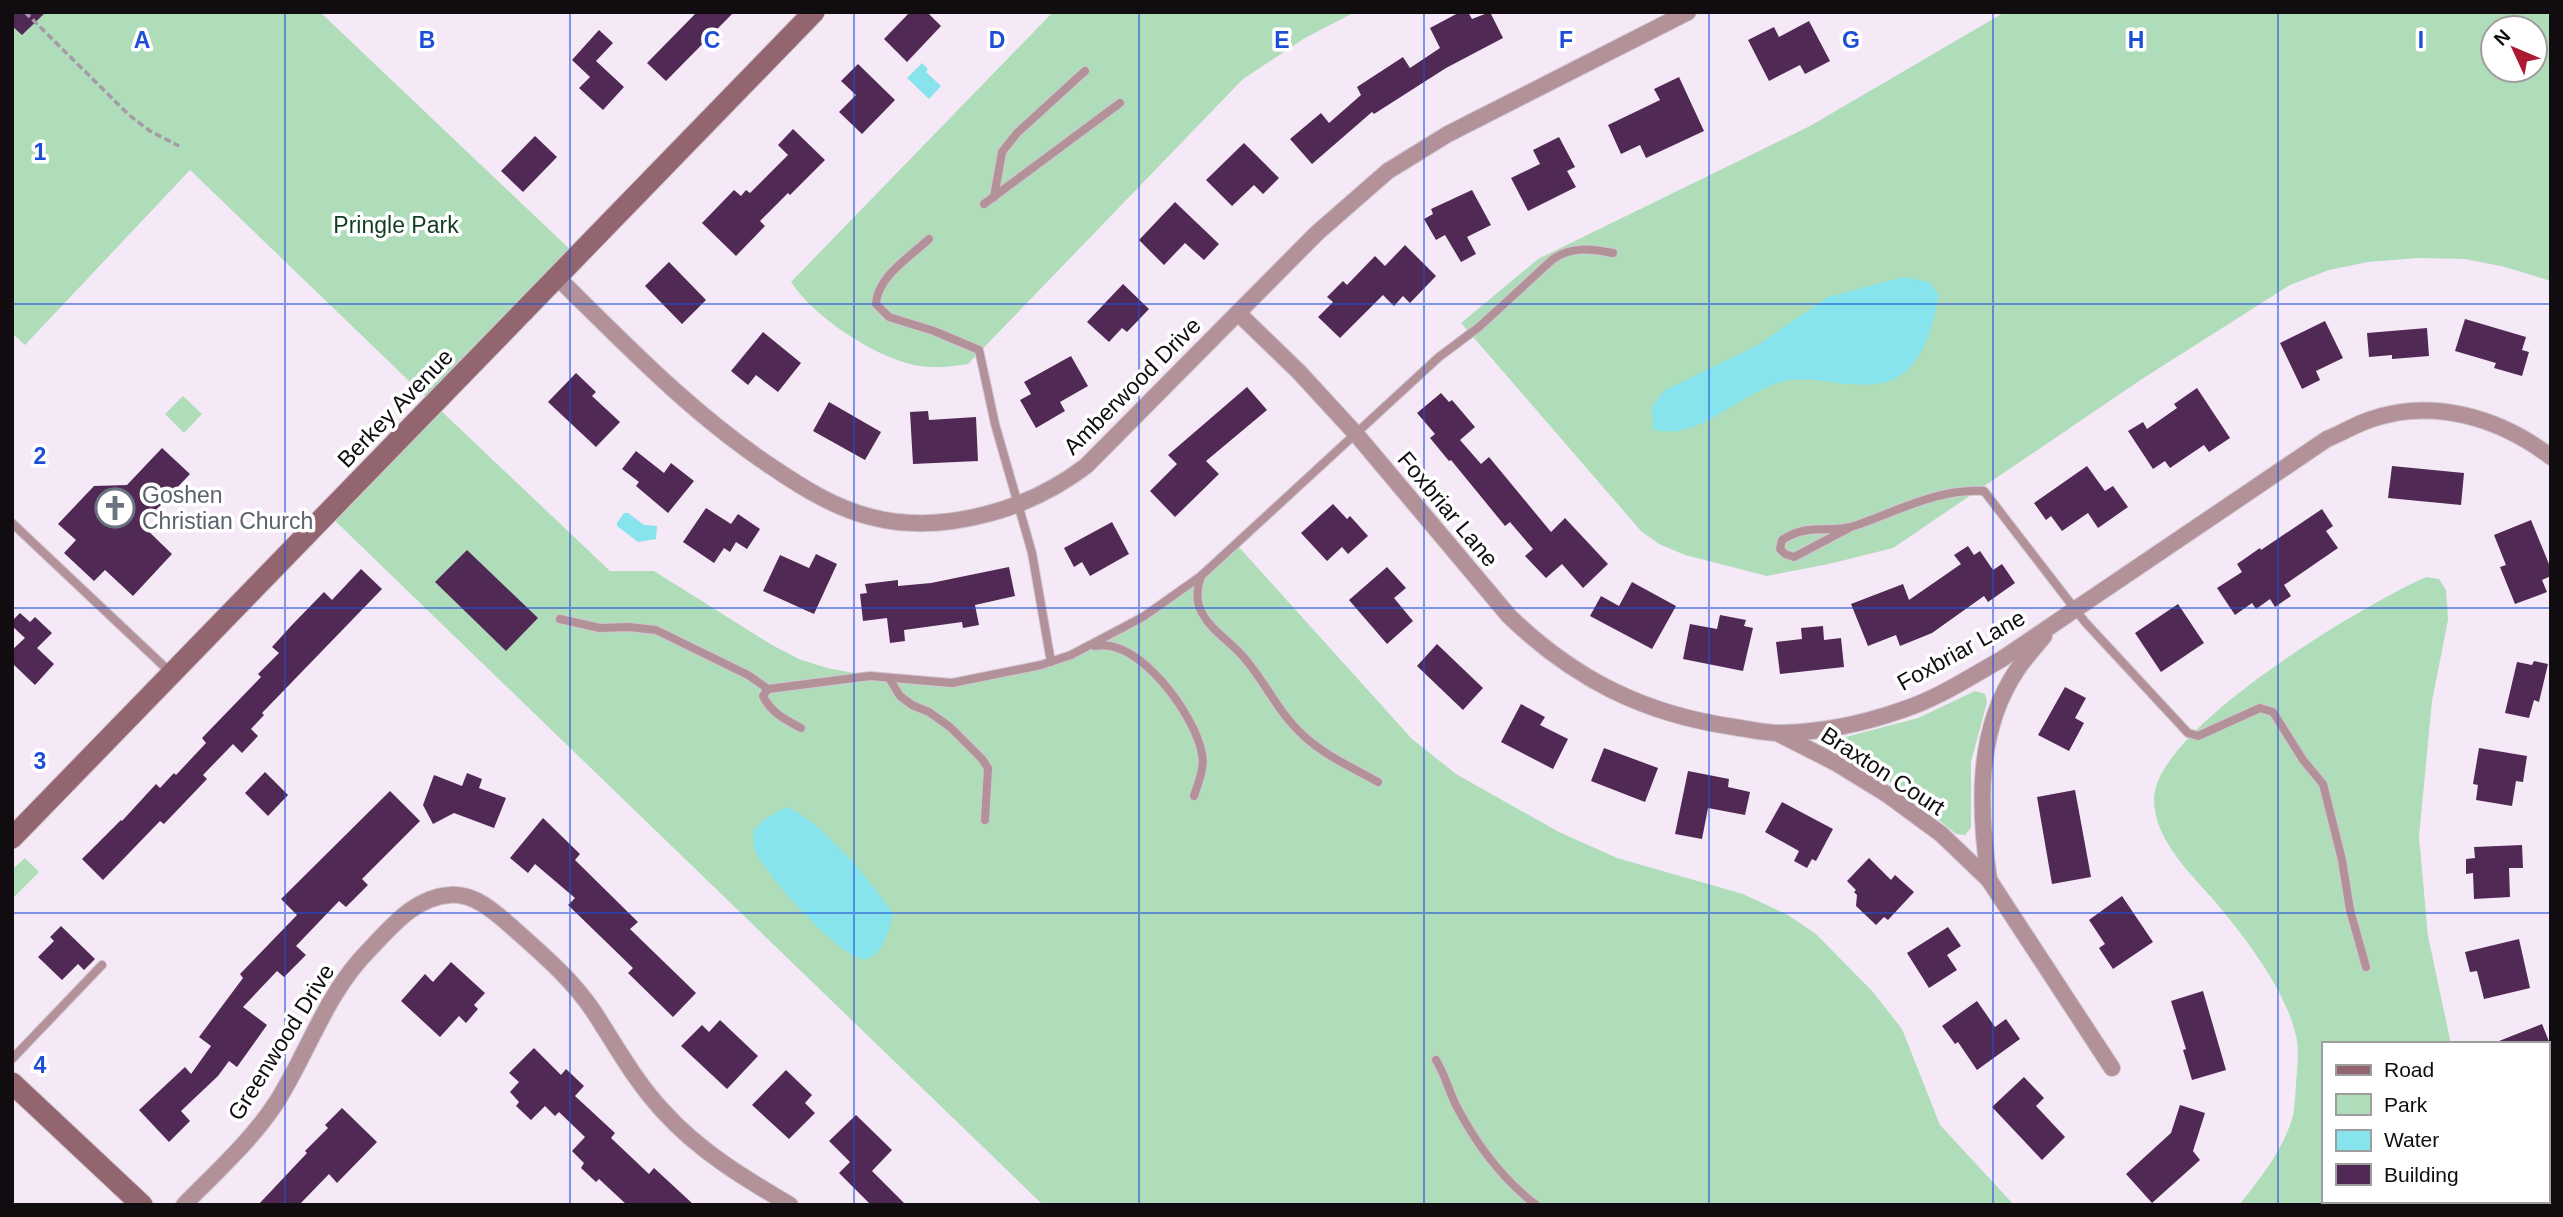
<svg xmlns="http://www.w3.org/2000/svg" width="2563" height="1217" font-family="Arial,sans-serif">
  <rect width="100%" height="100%" fill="#f6e9f7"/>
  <g fill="#afddba" fill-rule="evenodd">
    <path d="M12,12h308l258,245 -143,148 175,166h44l118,74 27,14 28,9 43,8 82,7 89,-18 102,-48 94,-72 175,194 44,35 103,58 58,26 126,36 45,21 28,19 57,58 29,37 38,96 74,80h-971l-715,-691 106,-109 -244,-235 -165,175 -13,-12z"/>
    <path d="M1053,12h302l-50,26 -62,41 -275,285c-18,3 -36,5 -54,1 -41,-9 -100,-48 -123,-83z"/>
    <path d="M2005,12h546v269l-46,-14 -40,-8 -47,-1 -50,4 -39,8 -39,15 -148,94 -249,169 -64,16 -62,12 -82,-21 -26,-11 -18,-13 -180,-208 77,-64 272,-133zM2493,28h42v42h-42z"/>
    <path d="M183,396l19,18 -18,19 -19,-19z"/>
    <path d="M2426,577l13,2 7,11 2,30 -16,81 -13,136 9,99 23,108h-128v157h196l2,4h-282c20,-25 40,-50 51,-80 5,-12 5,-28 6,-42 1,-13 3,-29 1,-42 -8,-48 -55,-108 -86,-144 -24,-27 -57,-59 -57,-98 1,-71 211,-195 272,-222z"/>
    <path d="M1975,691l10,3 2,8 -16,60v66l-6,7 -9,-1 -61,-49 -50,-28 -8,-11 5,-8 76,-20z"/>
    <path d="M25,858l14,14 -27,27v-29z"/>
  </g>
  <g fill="#87e3ec">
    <path d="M922,63l6,6 -2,3 15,14 -12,13 -22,-21z"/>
    <path d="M1904,277l25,5 10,13c-5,27 -15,69 -43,83 -33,17 -75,-4 -111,3 -43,8 -87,63 -132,48l-1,-23 13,-16 91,-44 72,-49z"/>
    <path d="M624,513h4l16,12 13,1 -1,13 -18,3 -21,-16v-3z"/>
    <path d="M786,807c33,11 88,77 107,107 -4,14 -9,40 -26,45 -22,6 -102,-86 -111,-106 -3,-6 -2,-15 -3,-22l12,-12z"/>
  </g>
  <g fill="#512955">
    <path d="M12,12h34l-24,23 -10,-9z"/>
    <path d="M697,12h37l-68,69 -19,-18z"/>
    <path d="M910,12h17l14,14 -34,36 -23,-23z"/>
    <path d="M1460,12h8l4,7 18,-7 13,26 -57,30 -72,46 -2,-2 -60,52 -22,-25 31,-26 8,10 32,-28 -4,-8 46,-30 7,11 30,-20 -10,-20z"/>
    <path d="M1809,21l21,40 -25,13 -5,-9 -31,16 -21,-41 26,-13 5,10z"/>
    <path d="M599,30l14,13 -17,18 28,26 -21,23 -24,-22 11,-11 -18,-17z"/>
    <path d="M858,64l37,36 -33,34 -23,-22 17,-17 -15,-14z"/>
    <path d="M1679,77l25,54 -58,27 -6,-13 -19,9 -13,-29 52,-25 -6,-11z"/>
    <path d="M793,129l32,31 -35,35 -2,-2 -28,28 5,5 -29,30 -34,-33 32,-33 7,6 5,-6 4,3 38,-38 -10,-10z"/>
    <path d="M535,136l22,21 -34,35 -22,-21z"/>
    <path d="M1559,137l16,30 -8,4 9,16 -48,24 -17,-33 29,-14 -7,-14z"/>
    <path d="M1244,143l35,35 -16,16 -9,-9 -22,21 -26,-26z"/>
    <path d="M1472,190l19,35 -24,12 9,17 -15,8 -16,-27 -9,5 -12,-21 9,-5 -2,-5z"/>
    <path d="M1175,202l44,42 -15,16 -19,-17 -21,22 -25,-25z"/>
    <path d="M1405,245l31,31 -26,27 -7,-7 -9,10 -11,-11 -43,43 -22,-21 15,-15 -6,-5 16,-16 4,4 28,-29 10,10z"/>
    <path d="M669,262l37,38 -24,24 -37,-38z"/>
    <path d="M1123,284l26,25 -22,23 -5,-4 -13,14 -22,-20z"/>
    <path d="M2465,319l61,18 -4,13 7,2 -7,24 -28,-8 2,-5 -41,-12z"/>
    <path d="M2325,321l18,37 -27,13 4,9 -18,9 -22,-46z"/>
    <path d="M2427,328l2,28 -37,3v-4l-23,2 -2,-24z"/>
    <path d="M763,332l38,31 -23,29 -22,-17 -8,10 -17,-14z"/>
    <path d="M1071,356l17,30 -28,16 5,9 -29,17 -16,-28 11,-6 -7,-12z"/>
    <path d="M576,373l20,19 -4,4 28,26 -24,25 -48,-45z"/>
    <path d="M1247,387l20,23 -61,51 13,13 -44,43 -25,-26 27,-27 -9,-9z"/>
    <path d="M2197,388l33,50 -21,14 -5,-7 -34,23 -5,-7 -12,8 -25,-38 15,-9 4,7 30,-21 -3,-4z"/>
    <path d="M1441,393l8,9 3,-2 23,27 -15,13 21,24 8,-7 62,75 14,-14 43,46 -25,24 -21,-24 -16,14 -21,-22 8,-7 -23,-27 -5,4 -54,-66 -2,1 -19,-23 5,-4 -18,-21z"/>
    <path d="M829,402l52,30 -16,28 -52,-29z"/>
    <path d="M928,411l1,9 47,-3 2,44 -65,3 -3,-52z"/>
    <path d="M162,448l28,26 -48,51 30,29 -39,42 -28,-26 -11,11 -30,-28 12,-13 -18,-16 36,-38 33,-1z"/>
    <path d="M636,451l28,22 7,-10 23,18 -26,32 -32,-27 3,-4 -17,-13z"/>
    <path d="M2087,466l18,25 8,-5 15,21 -30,21 -10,-15 -26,18 -11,-15 -5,4 -12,-17z"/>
    <path d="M2392,466l72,7 -3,32 -73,-7z"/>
    <path d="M1333,504l14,15 3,-3 18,20 -20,18 -6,-7 -15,14 -26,-28z"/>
    <path d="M706,508l25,16 7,-10 22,15 -13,20 -11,-7 -6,10 -6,-4 -10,15 -31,-21z"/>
    <path d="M2322,509l11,17 -7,5 12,17 -54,37 7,11 -16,11 -5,-8 -14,10 -4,-6 -17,12 -18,-27 25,-16 -5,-8 23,-16 1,2z"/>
    <path d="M2531,520l20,49v7l-9,4 5,12 -32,12 -15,-37 6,-2 -12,-30z"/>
    <path d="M1112,522l17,32 -39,22 -8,-14 -8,5 -10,-19z"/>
    <path d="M1968,546l6,9 6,-4 13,19 9,-6 13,19 -27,19 -4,-6 -52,37 -32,13 -4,-11 -28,11 -17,-42 52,-20 6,16 52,-36 -7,-9z"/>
    <path d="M467,550l71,68 -32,33 -71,-69z"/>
    <path d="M816,554l21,10 -23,50 -51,-23 17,-36 29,13z"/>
    <path d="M1009,567l6,29 -40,9 4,20 -16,3 -1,-6 -58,8 1,11 -15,2 -3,-25 -24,3 -3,-27 7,-1 -2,-9 33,-4v6l33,-3z"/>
    <path d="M1387,567l19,21 -12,10 19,23 -26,23 -38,-44z"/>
    <path d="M361,569l21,20 -120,124 2,2 -13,14 7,7 -16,17 -9,-9 -30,31 4,4 -43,45 -4,-3 -57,59 -21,-21 39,-39 1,1 34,-37 4,4 14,-15 2,2 30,-32 -4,-5 59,-61 -3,-3 21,-21 -7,-6 19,-21 33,-34 8,8z"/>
    <path d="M1632,582l44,24 -24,43 -62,-33 11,-20 18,10z"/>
    <path d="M2178,604l26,39 -43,29 -26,-39z"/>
    <path d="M20,613l10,9 5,-5 17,16 -15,15 17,16 -19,21 -23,-22v-13l13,-12 -13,-12v-5z"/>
    <path d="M1720,615l26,5 -2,6 9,2 -10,43 -60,-12 7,-35 27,5z"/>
    <path d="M1823,626l1,14 17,-2 3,29 -64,7 -4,-32 26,-3 -1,-11z"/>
    <path d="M1437,644l46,44 -20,22 -46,-44z"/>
    <path d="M2534,661l14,3 -9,38 -5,-2 -5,18 -24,-5 12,-51 15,3z"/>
    <path d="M2065,687l21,11 -11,20 9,5 -15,28 -31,-16z"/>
    <path d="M1521,704l24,13 -5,8 28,14 -15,30 -52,-27z"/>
    <path d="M1604,748l54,20 -13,34 -54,-21z"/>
    <path d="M2479,748l48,8 -4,26 -7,-1 -4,25 -36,-6 2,-15 -5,-1z"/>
    <path d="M1688,771l41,8 -1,8 22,5 -5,23 -37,-7 -6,31 -27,-5z"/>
    <path d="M265,772l23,23 -20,21 -23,-23z"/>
    <path d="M467,773l15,6 -3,9 27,10 -12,30 -40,-15 -21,11 -10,-19 11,-30 28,11z"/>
    <path d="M2075,790l16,87 -39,7 -15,-87z"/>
    <path d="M390,791l30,30 -58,58 6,6 -22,22 -7,-6 -43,45 10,9 -22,22 -7,-6 -34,36 24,18 -30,42 -8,-6 -11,15 -37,35 9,10 -21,21 -30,-32 46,-43 6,7 20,-28 -12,-9 44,-59 -3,-4 57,-59 -16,-16z"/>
    <path d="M1782,802l51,27 -17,32 -4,-2 -5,9 -13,-7 5,-10 -34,-19z"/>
    <path d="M543,818l37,36 -5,6 63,62 -8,7 66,64 -23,24 -45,-44 5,-5 -65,-63 7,-7 -40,-34 -7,9 -18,-15z"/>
    <path d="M2522,845l1,23h-14l1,29 -36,2 -1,-26 -7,1v-15l9,-1 -1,-11z"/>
    <path d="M1869,858l22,22 4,-5 19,17 -26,28 -4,-3 -8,8 -20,-19 1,-11 -3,-3 2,-2 -9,-9z"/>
    <path d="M2122,896l31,46 -40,27 -14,-21 6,-4 -16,-24z"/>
    <path d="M61,926l34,33 -11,11 -6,-6 -16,16 -24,-23 16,-16 -4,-4z"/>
    <path d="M1948,927l13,19 -14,9 10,15 -28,18 -22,-35z"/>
    <path d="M2519,939l11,49 -46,11 -7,-28 -7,1 -5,-20z"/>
    <path d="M451,962l34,31 -11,12 4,4 -12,14 -7,-7 -19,21 -39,-36 24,-27 8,8z"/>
    <path d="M2203,991l23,79 -34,10 -9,-30 3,-1 -15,-48z"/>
    <path d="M1977,1001l18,26 11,-8 14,20 -43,31 -19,-28 -3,2 -13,-18z"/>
    <path d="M720,1020l38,36 -31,33 -46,-43 21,-21 7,7z"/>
    <path d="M2542,1024l8,20h-56v-1z"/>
    <path d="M534,1048l27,27 5,-6 18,17 -9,10 40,37 -4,5 38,36 5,-6 40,37h-67l-28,-26 -3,3 -15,-14 3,-5 -12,-12 13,-14 -26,-25 -4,4 -10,-10 -14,14 -15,-14 3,-4 -9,-10 9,-10 -10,-9z"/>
    <path d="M786,1070l26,25 -7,8 10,10 -26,26 -37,-34z"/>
    <path d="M2024,1077l20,21 -8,8 29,31 -23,23 -50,-53z"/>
    <path d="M2180,1105l25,8 -12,38 7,9 -48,43 -26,-29 45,-41z"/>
    <path d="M342,1108l35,34 -40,41 -8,-9 -30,31h-41l49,-52 -2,-2 23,-23 -3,-3z"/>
    <path d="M856,1115l36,35 -20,21 34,34h-35l-32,-32 11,-11 -21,-21z"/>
  </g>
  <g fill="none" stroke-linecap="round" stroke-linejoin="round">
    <g stroke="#d1c6d2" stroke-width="10">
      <g id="lane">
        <path d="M994,197l8,-45 15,-19 68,-62"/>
        <path d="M984,204l136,-101"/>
        <path d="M929,239c-18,17 -52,38 -53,65l13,13 45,14 45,19 16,74 37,129 19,109"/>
        <path d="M12,523l158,149"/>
        <path d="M1851,527l-57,30 -9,-3 -5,-5 2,-9c28,-18 47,-6 72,-14 42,-14 84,-38 130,-35l101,131 103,111 10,3 62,-28 13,4 30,48 20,24 19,76 8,50 16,57"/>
        <path d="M1201,576c-4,12 -6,25 1,37 10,19 31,30 44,47 21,25 33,54 59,77 21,19 48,31 73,45"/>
        <path d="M560,619l40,9 29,-1 27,3 92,45 20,14 102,-13 82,7 89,-18 30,-10 72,-38 58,-41 238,-219 40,-30 74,-68c19,-13 38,-10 60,-6"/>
        <path d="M1095,646c44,-10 101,71 107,108 3,14 -4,29 -8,42"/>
        <path d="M889,678l11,18 12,9 17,7 21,15 32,32 6,9 -3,52"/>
        <path d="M768,689l-5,7c8,17 23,24 38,32"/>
        <path d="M12,1059l90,-94"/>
        <path d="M1436,1060c10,16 13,33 22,49 19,36 46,71 78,96"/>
      </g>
    </g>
    <g stroke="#d1c6d2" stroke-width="18">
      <g id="street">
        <path d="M558,278c68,67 134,136 214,189 31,21 63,41 99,50 38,10 78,7 116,-3 35,-9 70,-26 99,-48l231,-233 71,-62 60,-37 240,-122"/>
        <path d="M1238,313l61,59 57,62 153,182c65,63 135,98 225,111 15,2 32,7 48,6 39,-1 83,-10 120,-23 35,-11 68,-33 100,-51l325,-220c15,-6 29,-15 45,-20 62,-21 128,-1 179,38"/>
        <path d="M1779,734l57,29 52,32 53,39 48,46 123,188"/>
        <path d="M1989,880c-10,-70 -14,-148 28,-210 8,-12 18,-23 27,-34"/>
        <path d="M184,1205c32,-33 67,-64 92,-102 32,-50 50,-110 93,-153 22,-23 46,-53 81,-55 25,-2 46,18 63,33 29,26 59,51 81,84 22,34 41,69 69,99 36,40 81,67 127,94"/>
      </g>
    </g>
    <g stroke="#d1c6d2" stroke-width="23">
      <g id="secondary">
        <path d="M12,838l802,-826"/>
        <path d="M12,1083l130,122"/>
      </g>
    </g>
    <path stroke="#a59ba6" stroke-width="3.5" stroke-dasharray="7 3.5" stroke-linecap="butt" d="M25,12l104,103 21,16 29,15"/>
    <use href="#lane" stroke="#b29298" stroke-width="8"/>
    <use href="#street" stroke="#b29298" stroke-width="16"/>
    <use href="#secondary" stroke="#93656f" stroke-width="21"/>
  </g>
  <path fill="none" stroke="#1d4ed8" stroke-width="2" stroke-opacity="0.55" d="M285,12v1193M570,12v1193M854,12v1193M1139,12v1193M1424,12v1193M1709,12v1193M1993,12v1193M2278,12v1193M12,304h2539M12,608h2539M12,913h2539"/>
  <defs>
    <g id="church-ring" transform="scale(2.0125)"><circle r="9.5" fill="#fff" stroke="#6b7280" stroke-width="1.5"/><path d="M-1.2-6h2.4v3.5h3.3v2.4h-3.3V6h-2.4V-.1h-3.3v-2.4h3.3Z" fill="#6b7280"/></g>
  </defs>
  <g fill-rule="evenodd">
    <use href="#church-ring" x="115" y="508"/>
  </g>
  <g text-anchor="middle" stroke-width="7" stroke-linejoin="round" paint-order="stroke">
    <g font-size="23" fill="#0f3d20" stroke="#fff">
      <text x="396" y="233">Pringle Park</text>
    </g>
    <g font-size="23" fill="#100c10" stroke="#fff">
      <text transform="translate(1132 386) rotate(-45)" y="8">Amberwood Drive</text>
      <text transform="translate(395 408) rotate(-46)" y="8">Berkey Avenue</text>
      <text transform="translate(1448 509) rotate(50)" y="8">Foxbriar Lane</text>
      <text transform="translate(1961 650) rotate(-29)" y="8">Foxbriar Lane</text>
      <text transform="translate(1883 771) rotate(33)" y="8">Braxton Court</text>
      <text transform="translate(281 1042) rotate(-58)" y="8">Greenwood Drive</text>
    </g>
    <g font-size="23" fill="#5b616d" stroke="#fff" text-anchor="start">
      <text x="142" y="503">Goshen<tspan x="142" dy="26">Christian Church</tspan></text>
    </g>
  </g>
  <g font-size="23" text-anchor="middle" font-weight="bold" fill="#1d4ed8" stroke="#fff" stroke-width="7" stroke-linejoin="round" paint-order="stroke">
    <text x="142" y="48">A</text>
    <text x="427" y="48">B</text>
    <text x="712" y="48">C</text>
    <text x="997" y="48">D</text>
    <text x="1282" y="48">E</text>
    <text x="1566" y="48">F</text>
    <text x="1851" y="48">G</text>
    <text x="2136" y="48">H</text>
    <text x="2421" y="48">I</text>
    <text x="40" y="160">1</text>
    <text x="40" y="464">2</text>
    <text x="40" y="769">3</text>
    <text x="40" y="1073">4</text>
  </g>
  <rect width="2563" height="1217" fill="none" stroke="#100c10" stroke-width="28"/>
  <rect x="2322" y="1042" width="228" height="161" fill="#ffffff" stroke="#9f9e9f" stroke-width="2"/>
  <rect x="2336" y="1065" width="35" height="10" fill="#93656f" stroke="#9f9e9f" stroke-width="2"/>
  <text x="2384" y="1077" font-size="21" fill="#100c10">Road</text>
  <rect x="2336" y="1094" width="35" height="21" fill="#afddba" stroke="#9f9e9f" stroke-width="2"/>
  <text x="2384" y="1112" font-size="21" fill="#100c10">Park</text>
  <rect x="2336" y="1130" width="35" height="21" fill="#87e3ec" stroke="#9f9e9f" stroke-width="2"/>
  <text x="2384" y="1147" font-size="21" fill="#100c10">Water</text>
  <rect x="2336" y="1164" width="35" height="21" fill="#512955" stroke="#9f9e9f" stroke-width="2"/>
  <text x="2384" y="1182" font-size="21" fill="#100c10">Building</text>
  <g transform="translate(2514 49) rotate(314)"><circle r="33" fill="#ffffff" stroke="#9f9e9f" stroke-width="2"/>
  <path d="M0-5L12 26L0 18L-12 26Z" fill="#ad1832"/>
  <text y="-10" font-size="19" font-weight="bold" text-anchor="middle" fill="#100c10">N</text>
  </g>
</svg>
